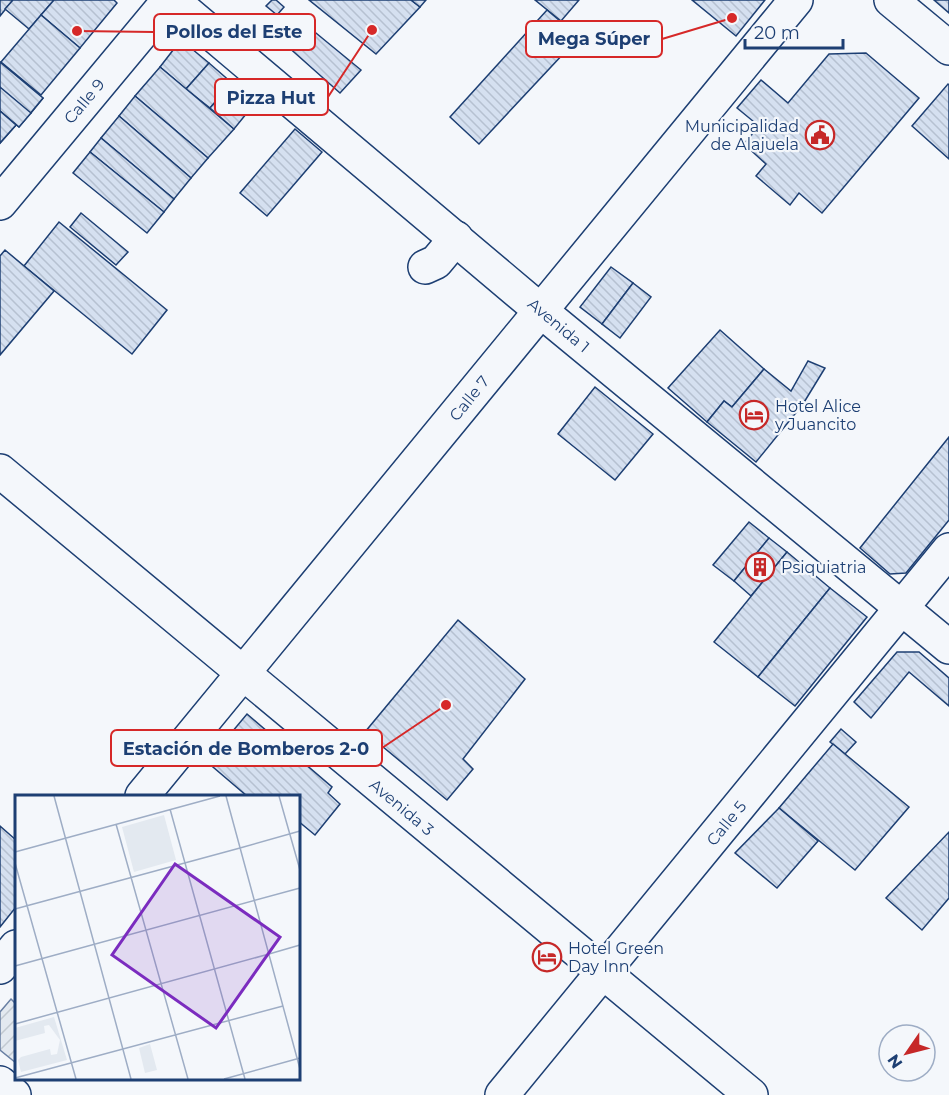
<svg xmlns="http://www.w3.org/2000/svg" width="949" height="1095" font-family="Montserrat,sans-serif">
  <defs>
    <pattern id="garden-furrows" width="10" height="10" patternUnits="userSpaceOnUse" patternTransform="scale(1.5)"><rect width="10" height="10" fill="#e3e9f0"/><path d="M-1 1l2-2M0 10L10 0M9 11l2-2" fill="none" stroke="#c2c9d1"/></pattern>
    <pattern id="building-back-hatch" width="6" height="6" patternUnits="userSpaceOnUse" patternTransform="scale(1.5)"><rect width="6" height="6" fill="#d5e0f0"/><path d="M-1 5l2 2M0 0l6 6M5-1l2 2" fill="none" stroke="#b6c1d1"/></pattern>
  </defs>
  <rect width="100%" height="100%" fill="#f4f7fb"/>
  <path fill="url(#garden-furrows)" stroke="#687fa3" stroke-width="1.5" d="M11,999l5,5v59l-16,-13v-38z"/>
  <g fill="url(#building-back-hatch)" stroke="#1d3f73" stroke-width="1.5">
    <path d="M0,0h13l-13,16z"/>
    <path d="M13,0h41l-25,29 -24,-20z"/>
    <path d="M54,0h60l3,3 -37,45 -39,-33z"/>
    <path d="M272,0h4l8,7 -7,8 -11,-9z"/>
    <path d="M309,0h102l9,7 -44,47z"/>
    <path d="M411,0h15l-6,7z"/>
    <path d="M535,0h44l-18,21z"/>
    <path d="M692,0h73l-29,36z"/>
    <path d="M934,0h15v13z"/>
    <path d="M547,10l32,27 -100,107 -29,-27z"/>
    <path d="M41,15l39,33 -39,47 -40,-33z"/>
    <path d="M305,24l56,46 -21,23 -54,-48z"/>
    <path d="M186,44l23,19 -23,26 -26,-22 17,-22z"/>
    <path d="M866,53l53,45 -97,115 -23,-20 -9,12 -34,-29 10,-12 -22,-20 15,-18 -22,-18 24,-28 27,23 41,-49z"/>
    <path d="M0,62l43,36 -12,15 -31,-26z"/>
    <path d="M0,62l43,36 -24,29 -19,-16z"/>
    <path d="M209,63l23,20 -22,25 -24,-19z"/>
    <path d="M160,67l74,62 -26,29 -73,-62z"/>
    <path d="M232,83l23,20 -21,26 -24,-21z"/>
    <path d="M948,84l1,1v74l-37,-33z"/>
    <path d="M0,87l31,26 -12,14 -19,-16z"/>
    <path d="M135,96l73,62 -17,20 -72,-62z"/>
    <path d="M0,111l16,14 -16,18z"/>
    <path d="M0,111l16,14 -16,18z"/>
    <path d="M119,116l72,62 -17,21 -73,-61z"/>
    <path d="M295,129l27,23 -55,64 -27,-23z"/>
    <path d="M101,138l73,61 -10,13 -74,-60z"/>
    <path d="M90,152l74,60 -17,21 -74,-60z"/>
    <path d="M81,213l47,39 -12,13 -46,-38z"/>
    <path d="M59,222l108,88 -35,44 -108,-88z"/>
    <path d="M5,250l49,41 -54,64v-99z"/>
    <path d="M611,267l22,16 -31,41 -22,-17z"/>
    <path d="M633,283l18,14 -31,41 -18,-14z"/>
    <path d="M720,330l44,39 -32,38 -8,-6 -17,21 -39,-34z"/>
    <path d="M808,361l17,7 -22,36 -47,58 -49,-40 17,-21 8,6 32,-38 27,22z"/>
    <path d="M595,387l58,47 -38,46 -57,-46z"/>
    <path d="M949,437v83l-43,53 -16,1 -30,-26z"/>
    <path d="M749,522l20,16 -35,43 -21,-16z"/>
    <path d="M769,538l18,14 -36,44 -17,-15z"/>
    <path d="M787,552l43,36 -72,89 -44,-35z"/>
    <path d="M830,588l37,29 -72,89 -37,-29z"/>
    <path d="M458,620l67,59 -62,80 10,10 -26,31 -82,-68z"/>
    <path d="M897,652h22l30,26v28l-40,-34 -38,46 -17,-16z"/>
    <path d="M247,714l85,73 -4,6 12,11 -25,31 -17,-14v-25h-51l-40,-34z"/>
    <path d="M841,729l15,13 -11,12 -15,-12z"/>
    <path d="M833,744l76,63 -54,63 -76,-62z"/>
    <path d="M779,808l39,33 -41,47 -42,-35z"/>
    <path d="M0,826l16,14v67l-16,20z"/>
    <path d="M949,832v66l-27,32 -36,-32z"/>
  </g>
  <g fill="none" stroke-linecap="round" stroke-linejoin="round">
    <g stroke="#1d3f73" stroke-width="36">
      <g id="minor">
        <path d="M172,0l369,311 408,336"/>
        <path d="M891,0l58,48"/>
        <path d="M425,267l11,-5 20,-24"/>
        <path d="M0,471l751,624"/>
        <path d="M142,796l654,-796"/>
        <path d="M0,967l16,-20"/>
        <path d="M0,1083l14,12"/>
        <path d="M502,1095l447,-545"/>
      </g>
    </g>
    <g stroke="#1d3f73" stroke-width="36">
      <path id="major" d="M0,203l169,-203"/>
    </g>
    <use href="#minor" stroke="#f4f7fb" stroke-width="33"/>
    <use href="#major" stroke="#f4f7fb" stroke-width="33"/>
  </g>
  <defs>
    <g id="civic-ring" transform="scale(1.5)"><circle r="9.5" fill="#f4f7fb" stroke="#c62828" stroke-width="1.5"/><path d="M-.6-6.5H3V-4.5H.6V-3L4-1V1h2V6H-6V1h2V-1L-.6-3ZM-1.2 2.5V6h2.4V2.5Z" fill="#c62828"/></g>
    <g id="hotel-ring" transform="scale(1.5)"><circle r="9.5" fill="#f4f7fb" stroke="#c62828" stroke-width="1.5"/><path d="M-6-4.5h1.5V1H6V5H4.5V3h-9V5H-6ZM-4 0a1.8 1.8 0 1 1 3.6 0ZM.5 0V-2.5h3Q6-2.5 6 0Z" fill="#c62828"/></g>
    <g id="building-ring" transform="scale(1.5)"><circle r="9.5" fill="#f4f7fb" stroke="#c62828" stroke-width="1.5"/><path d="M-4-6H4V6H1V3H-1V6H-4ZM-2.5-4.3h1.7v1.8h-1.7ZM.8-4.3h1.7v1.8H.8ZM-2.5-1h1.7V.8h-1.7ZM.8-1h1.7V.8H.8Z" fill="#c62828"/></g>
  </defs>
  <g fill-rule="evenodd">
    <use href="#civic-ring" x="820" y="135"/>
    <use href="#hotel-ring" x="754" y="415"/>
    <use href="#building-ring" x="760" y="567"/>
    <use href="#hotel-ring" x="547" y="957"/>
  </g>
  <g text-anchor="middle" stroke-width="4.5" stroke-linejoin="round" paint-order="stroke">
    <g font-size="16" fill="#1d3f73" stroke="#f4f7fb">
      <text transform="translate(84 101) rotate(-50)" y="6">Calle 9</text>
      <text transform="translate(559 325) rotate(40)" y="6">Avenida 1</text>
      <text transform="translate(469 398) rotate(-51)" y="6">Calle 7</text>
      <text transform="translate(402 807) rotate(40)" y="6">Avenida 3</text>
      <text transform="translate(726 823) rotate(-51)" y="6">Calle 5</text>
    </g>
    <g font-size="16" fill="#1d3f73" stroke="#f4f7fb" text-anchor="start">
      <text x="799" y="132" text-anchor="end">Municipalidad<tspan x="799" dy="18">de Alajuela</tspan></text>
      <text x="775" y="412">Hotel Alice<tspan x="775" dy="18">y Juancito</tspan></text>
      <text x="781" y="573">Psiquiatria</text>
      <text x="568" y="954">Hotel Green<tspan x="568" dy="18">Day Inn</tspan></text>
    </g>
  </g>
  <g transform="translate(15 795)">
    <rect width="285" height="285" fill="#f4f7fb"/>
    <path d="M135,249l7,26 -12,3 -6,-25z" fill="#e3e9f0"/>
    <path d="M39,222l13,43 -46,12 -3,-12 3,-3 29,-8 1,6 6,-1 3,-14 -11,-15 -5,1 1,7 -30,8v-13z" fill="#e3e9f0"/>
    <path d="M149,20l12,45 -42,12 -12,-45z" fill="#e3e9f0"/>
    <path fill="none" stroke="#9eadc5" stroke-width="1.5" d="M39,1l77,283M211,1l74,273M264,1l21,74M155,14l75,270M101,29l72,255M225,53l60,-17M0,57l205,-56M0,68l61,216M0,114l225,-61M254,159l31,-9M0,171l285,-78M0,229l254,-70M0,283l268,-72M209,284l76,-21"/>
    <path fill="#7b2cbf" fill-opacity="0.15" stroke="#7b2cbf" stroke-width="3" d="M160,69l105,73 -64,91 -104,-73z"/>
    <rect width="285" height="285" fill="none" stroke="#1d3f73" stroke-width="3"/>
  </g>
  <path fill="none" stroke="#d62828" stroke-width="2" d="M77 31L154 32M732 18L662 39M372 30L328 97M446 705L382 748"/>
  <g fill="#d62828" stroke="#f4f7fb" stroke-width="2">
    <circle cx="77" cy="31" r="6"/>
    <circle cx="732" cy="18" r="6"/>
    <circle cx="372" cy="30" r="6"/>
    <circle cx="446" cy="705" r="6"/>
  </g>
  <g fill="#f4f7fb" stroke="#d62828" stroke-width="2">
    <rect x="154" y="14" width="161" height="36" rx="6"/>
    <rect x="526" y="21" width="136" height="36" rx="6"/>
    <rect x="215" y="79" width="113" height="36" rx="6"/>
    <rect x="111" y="730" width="271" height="36" rx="6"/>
  </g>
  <g font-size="18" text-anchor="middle" font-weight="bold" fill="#1d3f73">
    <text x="234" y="38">Pollos del Este</text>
    <text x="594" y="45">Mega Súper</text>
    <text x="271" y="104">Pizza Hut</text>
    <text x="246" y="755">Estación de Bomberos 2-0</text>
  </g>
  <g transform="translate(907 1053) rotate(235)"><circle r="28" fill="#f4f7fb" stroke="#9eadc5" stroke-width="1.5"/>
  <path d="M0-4.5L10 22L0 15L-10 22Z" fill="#c62828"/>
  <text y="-9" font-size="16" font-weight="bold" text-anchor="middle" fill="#1d3f73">N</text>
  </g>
  <path d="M745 39v9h98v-9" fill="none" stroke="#1d3f73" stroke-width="3"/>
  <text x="754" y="39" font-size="18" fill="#1d3f73" stroke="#f4f7fb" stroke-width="4.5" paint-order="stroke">20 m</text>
</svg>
